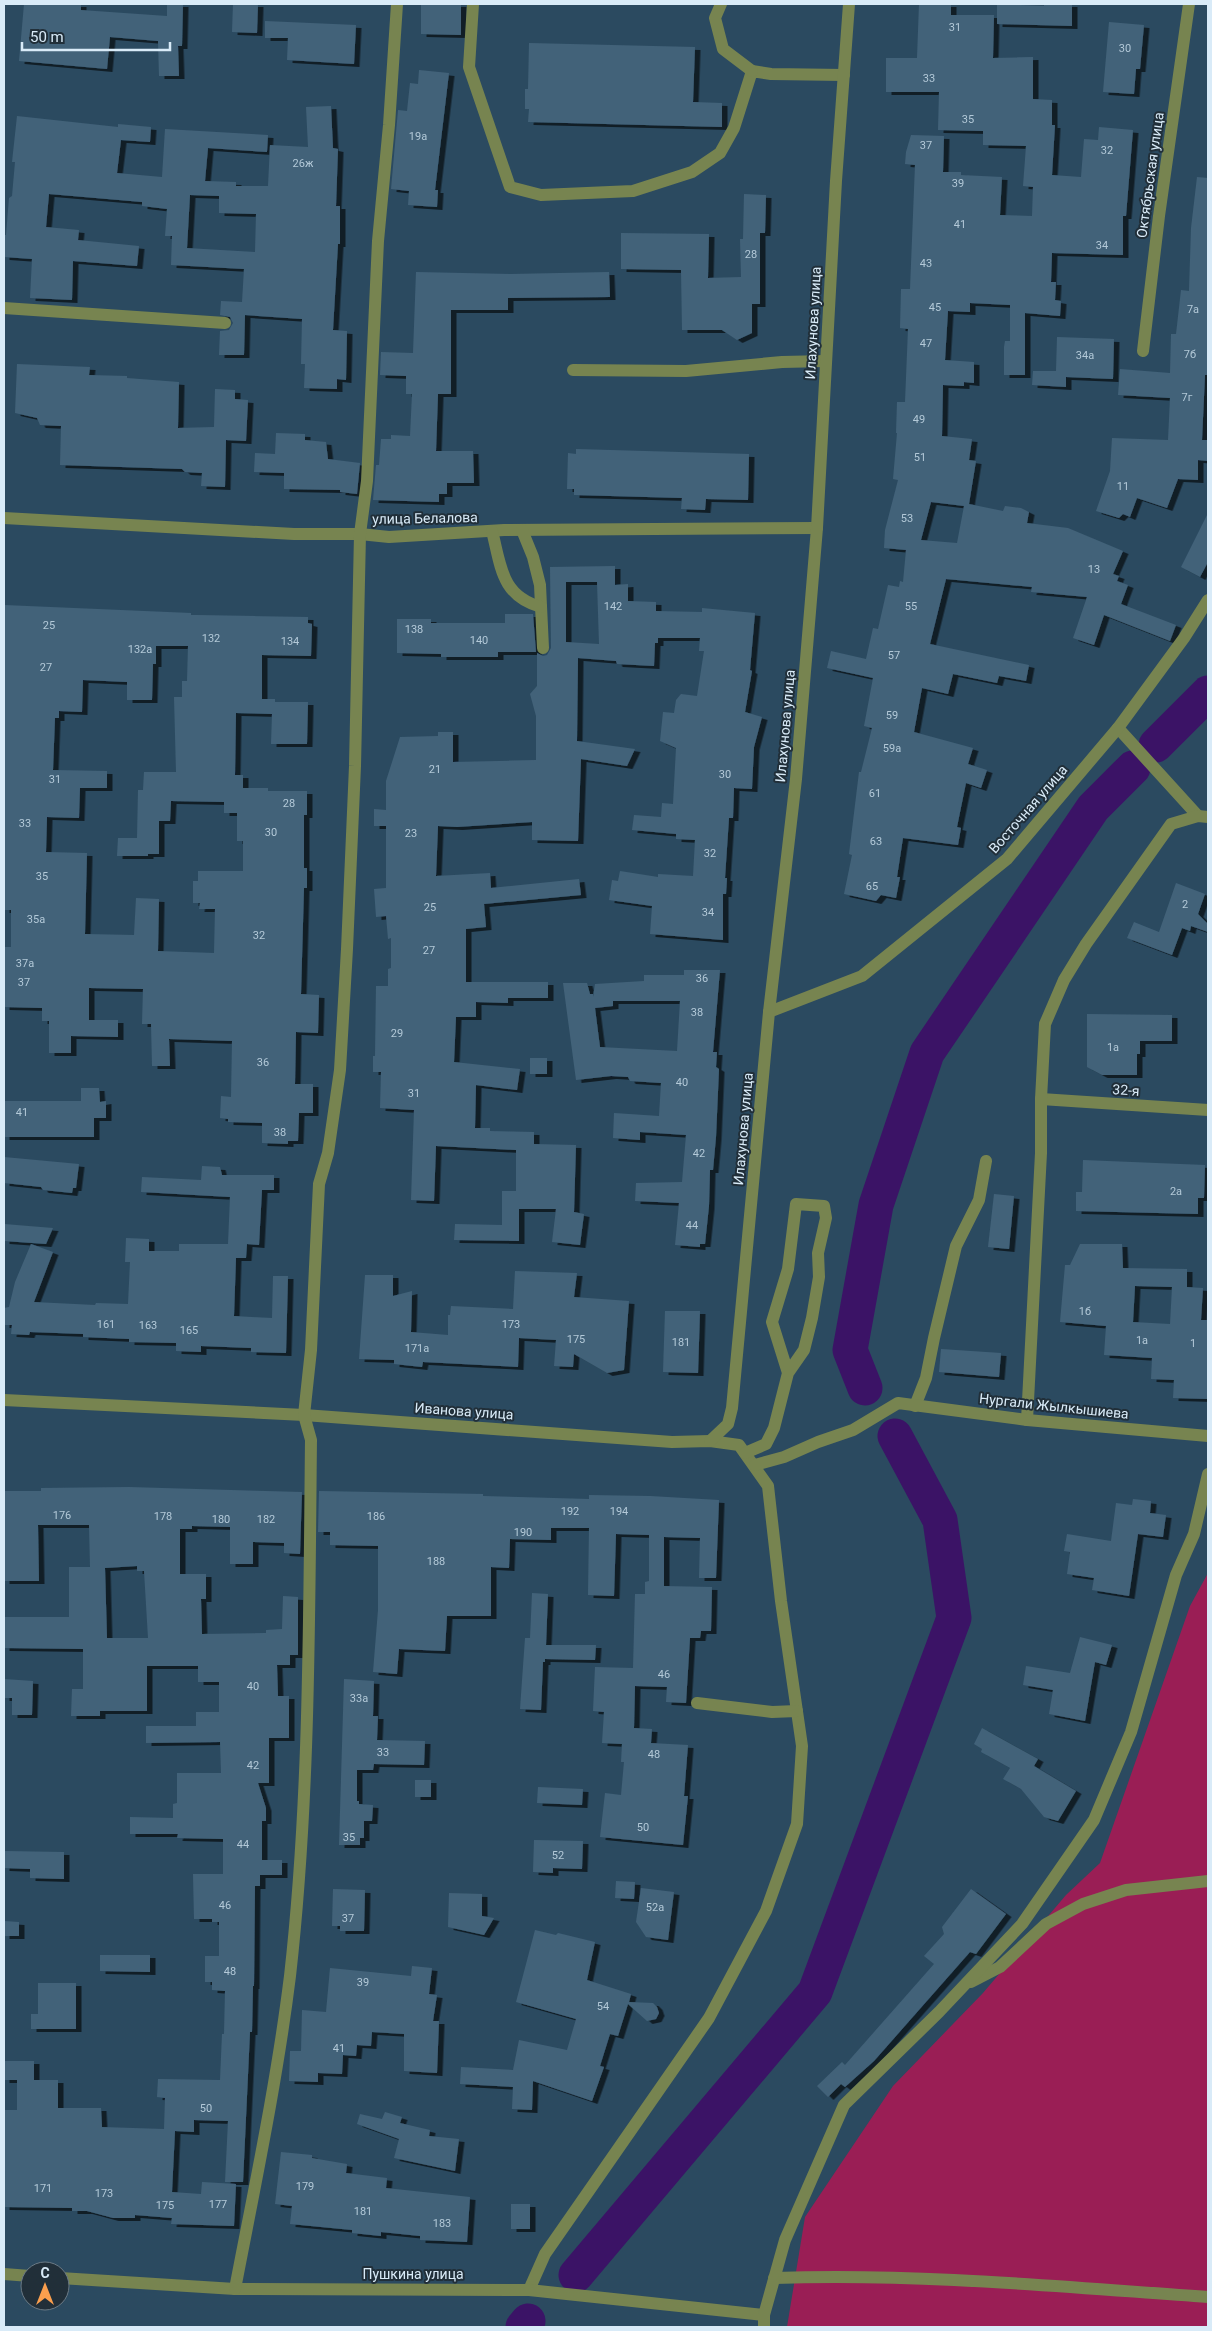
<svg xmlns="http://www.w3.org/2000/svg" width="1212" height="2331" font-family="Roboto,sans-serif">
  <defs>
    <filter id="shadow"><feDropShadow dx="5.5" dy="3" stdDeviation="0" flood-color="#0009"/></filter>
  </defs>
  <rect width="100%" height="100%" fill="#2b4a60"/>
  <path fill="#9a1e55" d="M1208,1573v754h-421l18,-110 88,-131 90,-93 83,-98 34,-32 90,-257z"/>
  <g fill="none" stroke-linecap="round" stroke-linejoin="round">
    <g stroke="#3b1366" stroke-width="35">
      <path d="M1156,745l52,-52"/>
      <path d="M865,1388l-15,-38 26,-145 51,-152 166,-245 40,-40"/>
      <path d="M576,2275l239,-283 139,-374 -14,-98 -45,-84"/>
      <path d="M523,2327l5,-6"/>
    </g>
  </g>
  <g fill="#426279" fill-rule="evenodd" filter="url(#shadow)">
    <path d="M24,4h57v6l86,6v-12h16l-1,42h-4l1,30h-20l-1,-35 -48,-4 -3,32 -88,-8z"/>
    <path d="M233,4h25l-1,29 -25,-1z"/>
    <path d="M421,4h40v31l-40,-1z"/>
    <path d="M919,4h32v11h43l-1,43 40,-1v42l19,1v25h3l-3,50 29,2 3,-38 14,1 1,-13 34,3 -7,86h-3v39l-71,-2 -1,29h5l-1,18 6,1 -1,15 -35,-3v62h-21v-28l1,-6h5v-36l-40,-2v9l-22,-1 -3,49 29,2v21l-10,-1v4l-21,-1 -1,51 30,3 -3,21 7,1 -7,43 34,7 2,-5 16,2 8,4 -2,11 41,5 55,23 -10,23 6,2 -2,5 11,4 -7,19 55,21 -6,16 -66,-26 -10,30 -21,-7 14,-41 -56,-5 1,-5 -86,-8 -16,65 99,21 -3,16 -27,-5 -2,7 -44,-9 -5,20 -26,-6 -8,44 59,16 -5,16 19,6 -6,18 -15,-5 -9,44 4,1 -3,17 -55,-7 -6,39h3l-4,21 -15,-3 -5,6 -32,-7 8,-39 -3,-1 10,-82h2l11,-44 -8,-2 9,-48 -46,-10 4,-17 35,8 7,-31 5,1 10,-44 11,2 1,-6 3,1 3,-32 -22,-2 1,-18 13,-50 -5,-1 4,-46h-1l1,-31h8l3,-73 -8,-1 1,-39h9l5,-124 -10,-1 1,-12 5,-17 33,1 -1,36h18v3l41,2 -2,38 32,1 1,-29 -10,-1 3,-40 -43,-1v-14l-45,-1 1,-38h-53v-34h31zM931,502l33,4 -7,37 -36,-3z"/>
    <path d="M997,4l47,2v-2h28v22l-75,-2z"/>
    <path d="M265,21l91,4 -2,39 -67,-4 1,-22h-23z"/>
    <path d="M1109,22l35,3 -4,44h-4l-2,25 -31,-2z"/>
    <path d="M529,43l166,4 -2,55 29,1v24l-194,-5 1,-13h-4v-20h3z"/>
    <path d="M419,70l30,3 -14,117h3l-1,17 -29,-2 1,-14 -18,-2 7,-79 9,1 3,-28 8,1z"/>
    <path d="M331,106l2,42 5,1 -2,57h4v38h-2l-5,86 14,1 -1,49 -9,-1v10l-33,-1 1,-24h-4l1,-45 -57,-4 -1,40h-25l1,-24 9,-1 4,-7 -3,-6 -10,-2 1,-14 21,1 2,-33 -73,-4 1,-29h-7l2,-27 -25,-3v-4l-93,-8 -3,33 33,3 -1,10 61,6 -2,20 -64,-5 -1,39 -42,-2 2,-39 -28,-2v-22h2l3,-37 3,-2 3,-34h-3l5,-46 101,11v-3l33,3 -1,15 -29,-2 -4,33 45,4 3,-48 103,6 -1,17 -59,-4 -3,33 31,1v4h32l2,-41 38,2 -2,-40zM190,195l29,1v17l37,1 -1,38 -68,-4z"/>
    <path d="M1197,177l11,1v197h-3l-3,65h6v21l-10,-1v20l-20,-1 -11,29 -30,-10 -7,19 -7,-3 -4,4 -23,-7 14,-40 2,-33 56,2 2,-42 -52,-3 2,-26 50,4 1,-39h5l5,-44 8,1 2,-63z"/>
    <path d="M744,194l22,1 -1,38h-5v71h-8v29l-15,7 -15,-10h-40l-1,-60 -60,-1v-36l88,1 -1,44 33,-1 -1,-38h3z"/>
    <path d="M416,272l95,2 98,-2 1,25 -102,1v12h-57v84h-13l-2,57h37l1,32h-27v11h-8v8l-66,-2 3,-35h3l2,-26h10v-4l19,1 2,-42h-6v-18l-26,-1 1,-23 32,1z"/>
    <path d="M1057,337l57,2 -1,40 -47,-2v10l-34,-2 1,-14h23z"/>
    <path d="M17,364l73,3 -1,8 38,1v2l52,4 -1,46 36,-1 1,-38 20,1v9l13,1 -2,41 -20,-1 -1,47 -24,-1 1,-13 -17,-1 -3,-3 -122,-4 1,-39 -21,-1 -3,-7 -22,-5z"/>
    <path d="M276,433l29,1v6l21,2 2,17 32,4 -3,31 -17,-2v-2l-56,-1v-16l-30,-1 1,-19 20,1z"/>
    <path d="M576,449l173,5 -1,46 -42,-1 -1,11 -24,-1 1,-11 -108,-3v-6h-7l1,-36 8,1z"/>
    <path d="M1208,513v49l-8,15 -19,-10z"/>
    <path d="M615,566v19l13,-1v17l28,1v9l46,1v-4l53,5 -5,57 2,1 -7,41 17,5 -8,30 -2,42 -18,-1 -1,30h-4l-4,60h2l-1,16h-3v46l-73,-6 2,-28 -43,-6 3,-20 6,1 2,-10 38,6v-3l35,2 2,-36 -19,-1v-5l-44,-4 2,-15 27,2 1,-14 11,1 3,-56 -16,-7 3,-29 11,1 2,-13 5,-6 16,2 7,-45h-5l1,-13h-42v5h-3l-1,23 -37,-2 -1,-3 -38,-3 -1,83 58,8 -8,17 -46,-7 -3,82 -46,-1v-18l-75,5 -19,-1 -2,50 54,-3 1,15 88,-9 2,16 -97,9 2,23 -20,2v53h82v16h-40v5l-32,-1v15h-20l-2,45 66,7 -3,21 -41,-5 -1,43h15v3l44,1v12l42,1 -2,67 10,2 -4,31 -28,-3 4,-33h-37v32l-65,-1 1,-16 47,1v-34h14v-41l-80,-4 -2,55 -23,-1 3,-90 -34,-2 1,-36h-8v-16h2l1,-70h12v-17l3,-1v-30l-3,1 -2,-23 -10,1 -2,-28 12,-1v-62h-12v-17l12,1v-29l14,-44 38,-1v-4h15v30l83,-2v-44l-6,-22 7,-8v-33l6,3 4,-1 4,-7 -1,-81zM566,582h31l2,62 -33,-2z"/>
    <path d="M4,605l187,8v2h6l111,2v6l4,1 -1,32 -49,-1v44h13v3h33l-1,42h-36l1,-30 -36,-1 -1,62h8v13h25v3h39v24h-3v53h3v20h-3l-3,106 18,1 -1,38 -22,-1 -1,52h18v29h-14l-1,28h-10v3l-26,-1v-20l-34,-1v-3l-8,-1 1,-22 10,1 1,-56 -63,-2 1,27h-18l-1,-42h-9l1,-35 -54,-1v32h29v17l-47,-1v17h-22v-32h-7v-13l-38,-1v-60h7v-37h-7zM156,646h32l-1,35h-5v16h-8l2,75h-32l-1,18h-5l-1,48h-19l-1,18h31v-2h11v-33h11l1,-20 53,1v11h13v28h6v30h-45v10h-5v22h7l-1,6h16l-1,44 -56,-2 1,-52 -23,-1 -2,37 -49,-1 2,-81 -41,-1 1,-35 32,1 1,-30h27v-17l-54,-1 2,-52h4v-7l23,1 1,-32 44,2v18h25l1,-36h3z"/>
    <path d="M505,614h28l3,38h-38v5h-57v-3l-44,-1v-34h34v4h74z"/>
    <path d="M1176,883l29,11 -7,20 10,10v8l-17,-6 -1,5 -8,-3 -10,27 -45,-17 7,-16 25,10z"/>
    <path d="M684,970h36l-7,82h4l-1,15 3,2 -3,68 -3,33h-3l-1,36 -4,38h-5v3l-25,-2 4,-42 -44,-2 1,-18 46,-1 4,-47 -46,-3v8l-27,-2 1,-25 45,3 2,-33 -31,-2 -2,-4 -17,-1 -35,4 -13,-97h24l3,11h3v3l2,-13 49,-3v-6h40zM613,1001h67l-3,50 -77,-4 -5,-39 18,-2z"/>
    <path d="M1087,1014l85,1v26h-32v13h-3v21h-35l-15,-8z"/>
    <rect x="530" y="1058" width="17" height="16"/>
    <path d="M81,1088h18l1,14 6,-1v17h-12v19h-90v-36h77z"/>
    <path d="M4,1157l75,7 -3,24h-3l-1,5 -29,-3 -2,-3 -37,-4z"/>
    <path d="M1083,1160l122,5 -1,33h-6v16l-122,-3v-19h6z"/>
    <path d="M202,1166l18,1 2,8h52v15h-12l-3,55 -12,-1 -1,14h-10l-2,58 38,2 1,-42h15l-2,77 -35,-1v-4l-50,-2v6l-25,-1v-8l-47,-1v-3l-46,-2v-3l-53,-2 -1,3 -18,-1 1,-9h-8v-17l5,-1 6,-25 16,-38 22,8 -19,50 61,3 1,-2 32,1 2,-42h-5l1,-24 23,1v12h30v-7h49l2,-47 -89,-5 1,-15 59,3z"/>
    <path d="M994,1194l20,2 -5,53 -21,-2z"/>
    <path d="M4,1224l49,4 -7,16 -42,-3z"/>
    <path d="M1080,1244h42l1,24 64,1v18l16,1 -2,32h7v79l-35,-1 1,-18 -23,-1 1,-21 -48,-3 2,-29 -46,-4 5,-57h5zM1135,1286l37,1 -2,37 -37,-2z"/>
    <path d="M515,1271l62,2 -3,24 55,4 -5,69 -17,3 -33,-19 -1,13 -19,-1 2,-26 -37,-2 -1,29 -95,-5 -1,5 -28,-3v-4l-35,-1 6,-84h28v21l19,-5 -1,41 37,3v-20h2l1,-9 62,3z"/>
    <path d="M665,1311h35l-2,62 -35,-1z"/>
    <path d="M941,1349l60,4 -2,24 -60,-5z"/>
    <path d="M129,1487l173,5 -2,62 -16,-1v-10l-31,-1v22h-23v-37l-38,-1v3h-12v45h26v25h-5l1,35 64,-1v-3l16,-1 1,-33 15,1v58h-8v10h-13l1,31h11v42h-20v45h-11l8,25v13h-4v39h20v15h-22v11h-5l-1,100h-1l-1,46h-2l-7,150h-18l3,-61 -34,-1v12l-19,-1 -3,61 29,2 1,-12 34,2 -2,42 -63,-2 1,-6 -37,-3v3h-22l-26,-7h-15v-3l-68,-1v-97h13v-30h-13v-19h30v19h24v28h43l1,19 62,2 1,-31 -8,-1 1,-18 62,1 2,-46h2l1,-43 -13,-1v-8h-7v-26h14v-34h-7v-3h-18l-1,-45h30v-35l-46,-1 1,-4h-48v-17l43,1v-14l4,-1v-30h44l-1,-31 -74,1v-17h50v-14h23v-30h-21v-16h-51v45h-47v5h-29l1,-27h11v-40l-79,-1v-31h65v-50h21l-1,-42h-51l1,56h-35v-90h37v-3zM137,1566v5h7l4,67h-41l-2,-70z"/>
    <path d="M319,1491l164,3v2l106,3v-4l61,1 69,4 -3,78h-17l1,-40 -36,-1v49l48,1 -1,44h-10l-1,7h-10l-4,65 -20,-1 1,-15 -32,-1 -1,42 18,1 -1,14 37,2 -4,51h4l-5,49 -83,-8 5,-44 16,2 3,-33h-3l1,-18 -20,-1 2,-31 -11,-1 2,-44 38,1 2,-74h10v-12l4,-1v-46l-33,-1 -2,62 -26,-1 1,-67h-38v12l-41,-1 -1,29 -18,-1v49h-44l-2,35 -46,-2 -2,25 -24,-2 5,-62v-64l-48,-1v-13h-12z"/>
    <path d="M1133,1499l18,2 -1,12 16,2 -3,22 -25,-3 -9,62 -37,-6 2,-12 -27,-4 3,-22 -6,-1 3,-17 44,7 5,-38 16,2z"/>
    <path d="M532,1593l16,1 -2,51h50l-1,15 -50,-1v3h-2l-2,48 -21,-1 5,-71h5z"/>
    <path d="M1080,1637l32,8 -6,20 -11,-3 -10,59 -36,-7 4,-24 -30,-5 3,-19 44,7z"/>
    <path d="M4,1679l29,2 -1,34h-20v-17h-8z"/>
    <path d="M344,1679l30,2 -1,35h5l-1,24 48,1 -1,24 -50,-1 -1,6h-16v31h2v3l14,1 -1,16h-8v17h-4v7h-21z"/>
    <path d="M982,1728l56,31 -4,7 42,25 -18,30 -14,-4 -23,-28 -18,-10 7,-11 -29,-16 1,-3 -8,-5z"/>
    <rect x="415" y="1780" width="16" height="17"/>
    <path d="M538,1787l45,2 -1,16 -45,-2z"/>
    <path d="M534,1840l49,1 -1,28 -29,-1v5l-20,-1z"/>
    <path d="M4,1851l60,1v27l-34,-1v-9l-26,-1z"/>
    <path d="M616,1881l19,1 -1,17 -19,-1z"/>
    <path d="M641,1888l33,4 -6,48 -22,-3 -10,-15z"/>
    <path d="M333,1889l32,1 -1,41h-24v-5h-8z"/>
    <path d="M971,1889l35,25 -30,40 -6,-2 -96,109 -29,26 -4,-3 -13,13 -11,-11 25,-24 3,3 89,-101 -10,-8 20,-22 -2,-7z"/>
    <path d="M449,1893l33,1v22l12,2 -10,17 -36,-8z"/>
    <path d="M4,1921l15,1v14h-15z"/>
    <path d="M535,1930l21,5 2,-2 37,9 -8,38 44,14 -2,8 24,1 4,4 2,6 -3,6 -9,2 -19,-17 -10,32 -8,-2 -10,32 4,1 -12,34 -59,-20 -1,29 -20,-1 1,-22 -53,-3 1,-17 52,3 6,-30 48,10 9,-31 -60,-17z"/>
    <path d="M100,1955h50v17l-50,-1z"/>
    <path d="M412,1966l20,2 -3,26 8,1 -4,26h6l-2,52 -33,-2v-37l-32,-2 -1,14 -14,-1 -1,11 -13,-1 -1,19 -24,-1v9l-29,-1 1,-30h11l1,-41 24,2 4,-44 81,8z"/>
    <path d="M38,1983h38v46h-45v-15h7z"/>
    <path d="M385,2112l17,5 -2,6 30,7 -1,6 30,3 -4,32 -61,-13 5,-19 -42,-15 3,-10 22,5z"/>
    <path d="M281,2152l31,3v3l35,6 -1,9 41,5 -1,10 84,9 -3,45 -47,-2v-4l-39,-4v4l-29,-3v-3l-62,-6 2,-18 -17,-2z"/>
    <rect x="511" y="2204" width="19" height="25"/>
  </g>
  <g fill="none" stroke-linecap="round" stroke-linejoin="round">
    <g stroke="#778450" stroke-width="12">
      <path d="M473,4l-4,63 41,120 31,8 92,-4 59,-19 28,-19 14,-25 18,-57 19,3 73,1"/>
      <path d="M721,4l-6,14 8,31 29,22"/>
      <path d="M4,308l221,15"/>
      <path d="M1143,351l16,-135 30,-212"/>
      <path d="M573,370l113,1 96,-9 44,-1"/>
      <path d="M4,518l290,16h66l29,3 115,-7 313,-2"/>
      <path d="M522,530l11,27 7,28 3,63"/>
      <path d="M492,531c9,35 9,65 49,76"/>
      <path d="M1118,728l80,88"/>
      <path d="M769,1012l93,-36 145,-117 111,-131 66,-90 24,-38"/>
      <path d="M1041,1099l167,11"/>
      <path d="M4,1400l300,15 368,27 38,-1 29,4 29,41 13,115 21,145 -5,78 -31,87 -57,107 -164,236 -16,36"/>
      <path d="M915,1406l11,-28 8,-40 22,-92 23,-46 7,-39"/>
      <path d="M1027,1420l14,-267v-54l4,-75 19,-44 22,-36 85,-120 27,-8 10,1"/>
      <path d="M710,1441l18,-17 4,-16 37,-396 27,-233 21,-251 19,-347 13,-177"/>
      <path d="M745,1453l21,-9 8,-16 14,-55 16,-23 8,-32 7,-41 -1,-24 8,-35 -2,-12 -28,-2 -8,65 -16,53 16,51"/>
      <path d="M755,1465l29,-8 34,-15 35,-12 45,-27 129,17 181,16"/>
      <path d="M697,1703l75,9 25,-1"/>
      <path d="M971,1982l29,-15 46,-43 37,-20 43,-14 82,-9"/>
      <path d="M4,2274l26,2"/>
      <path d="M60,2278l175,11 294,1 235,25"/>
      <path d="M774,2278c145,-5 290,9 434,19"/>
      <path d="M235,2289c20,-104 42,-208 55,-313 20,-178 19,-357 21,-536l-7,-25 7,-65 8,-166 9,-31 12,-83 7,-121 8,-183 5,-232 7,-53 11,-240 11,-116 8,-121"/>
      <path d="M764,2327v-12l21,-75 59,-135 95,-93 83,-88 72,-104 37,-88 45,-157 18,-41 14,-60"/>
    </g>
  </g>
  <g text-anchor="middle" stroke-width="4" stroke-linejoin="round" paint-order="stroke">
    <g font-size="11" fill="#b3c9d8">
      <text x="955" y="31">31</text>
      <text x="1125" y="52">30</text>
      <text x="929" y="82">33</text>
      <text x="968" y="123">35</text>
      <text x="418" y="140">19а</text>
      <text x="926" y="149">37</text>
      <text x="1107" y="154">32</text>
      <text x="303" y="167">26ж</text>
      <text x="958" y="187">39</text>
      <text x="960" y="228">41</text>
      <text x="1102" y="249">34</text>
      <text x="751" y="258">28</text>
      <text x="926" y="267">43</text>
      <text x="935" y="311">45</text>
      <text x="1193" y="313">7а</text>
      <text x="926" y="347">47</text>
      <text x="1190" y="358">7б</text>
      <text x="1085" y="359">34а</text>
      <text x="1187" y="401">7г</text>
      <text x="919" y="423">49</text>
      <text x="920" y="461">51</text>
      <text x="1123" y="490">11</text>
      <text x="907" y="522">53</text>
      <text x="1094" y="573">13</text>
      <text x="613" y="610">142</text>
      <text x="911" y="610">55</text>
      <text x="49" y="629">25</text>
      <text x="414" y="633">138</text>
      <text x="211" y="642">132</text>
      <text x="479" y="644">140</text>
      <text x="290" y="645">134</text>
      <text x="140" y="653">132а</text>
      <text x="894" y="659">57</text>
      <text x="46" y="671">27</text>
      <text x="892" y="719">59</text>
      <text x="892" y="752">59а</text>
      <text x="435" y="773">21</text>
      <text x="725" y="778">30</text>
      <text x="55" y="783">31</text>
      <text x="875" y="797">61</text>
      <text x="289" y="807">28</text>
      <text x="25" y="827">33</text>
      <text x="271" y="836">30</text>
      <text x="411" y="837">23</text>
      <text x="876" y="845">63</text>
      <text x="710" y="857">32</text>
      <text x="42" y="880">35</text>
      <text x="872" y="890">65</text>
      <text x="1185" y="908">2</text>
      <text x="430" y="911">25</text>
      <text x="708" y="916">34</text>
      <text x="36" y="923">35а</text>
      <text x="259" y="939">32</text>
      <text x="429" y="954">27</text>
      <text x="25" y="967">37а</text>
      <text x="702" y="982">36</text>
      <text x="24" y="986">37</text>
      <text x="697" y="1016">38</text>
      <text x="397" y="1037">29</text>
      <text x="1113" y="1051">1а</text>
      <text x="263" y="1066">36</text>
      <text x="682" y="1086">40</text>
      <text x="414" y="1097">31</text>
      <text x="22" y="1116">41</text>
      <text x="280" y="1136">38</text>
      <text x="699" y="1157">42</text>
      <text x="1176" y="1195">2а</text>
      <text x="692" y="1229">44</text>
      <text x="1085" y="1315">1б</text>
      <text x="106" y="1328">161</text>
      <text x="511" y="1328">173</text>
      <text x="148" y="1329">163</text>
      <text x="189" y="1334">165</text>
      <text x="576" y="1343">175</text>
      <text x="1142" y="1344">1а</text>
      <text x="681" y="1346">181</text>
      <text x="1193" y="1347">1</text>
      <text x="417" y="1352">171а</text>
      <text x="570" y="1515">192</text>
      <text x="619" y="1515">194</text>
      <text x="62" y="1519">176</text>
      <text x="163" y="1520">178</text>
      <text x="376" y="1520">186</text>
      <text x="221" y="1523">180</text>
      <text x="266" y="1523">182</text>
      <text x="523" y="1536">190</text>
      <text x="436" y="1565">188</text>
      <text x="664" y="1678">46</text>
      <text x="253" y="1690">40</text>
      <text x="359" y="1702">33а</text>
      <text x="383" y="1756">33</text>
      <text x="654" y="1758">48</text>
      <text x="253" y="1769">42</text>
      <text x="643" y="1831">50</text>
      <text x="349" y="1841">35</text>
      <text x="243" y="1848">44</text>
      <text x="558" y="1859">52</text>
      <text x="225" y="1909">46</text>
      <text x="655" y="1911">52а</text>
      <text x="348" y="1922">37</text>
      <text x="230" y="1975">48</text>
      <text x="363" y="1986">39</text>
      <text x="603" y="2010">54</text>
      <text x="339" y="2052">41</text>
      <text x="206" y="2112">50</text>
      <text x="305" y="2190">179</text>
      <text x="43" y="2192">171</text>
      <text x="104" y="2197">173</text>
      <text x="218" y="2208">177</text>
      <text x="165" y="2209">175</text>
      <text x="363" y="2215">181</text>
      <text x="442" y="2227">183</text>
    </g>
    <g font-size="14" fill="#d9ebf8" stroke="#212f39">
      <text transform="translate(1150 175) rotate(-82)" y="5">Октябрьская улица</text>
      <text transform="translate(813 323) rotate(-87)" y="5">Илахунова улица</text>
      <text transform="translate(425 518) rotate(-1)" y="5">улица Белалова</text>
      <text transform="translate(785 726) rotate(-85)" y="5">Илахунова улица</text>
      <text transform="translate(1028 809) rotate(-49)" y="5">Восточная улица</text>
      <text transform="translate(1126 1090) rotate(4)" y="5">32-я</text>
      <text transform="translate(743 1129) rotate(-85)" y="5">Илахунова улица</text>
      <text transform="translate(1054 1406) rotate(6)" y="5">Нургали Жылкышиева</text>
      <text transform="translate(464 1411) rotate(4)" y="5">Иванова улица</text>
      <text x="413" y="2279">Пушкина улица</text>
    </g>
  </g>
  <rect width="1212" height="2331" fill="none" stroke="#d9ebf8" stroke-width="10"/>
  <g transform="translate(45 2286)"><circle r="24" fill="#212f39" stroke="#6b7a85"/>
  <path d="M0-4L9 19L0 12L-9 19Z" fill="#fa9f4e"/>
  <text y="-8" font-size="14" font-weight="bold" text-anchor="middle" fill="#d9ebf8">С</text>
  </g>
  <path d="M22 42v8h148v-8" fill="none" stroke="#d9ebf8" stroke-width="2.5"/>
  <text x="30" y="42" font-size="15" fill="#d9ebf8" stroke="#212f39" stroke-width="4" paint-order="stroke">50 m</text>
</svg>
